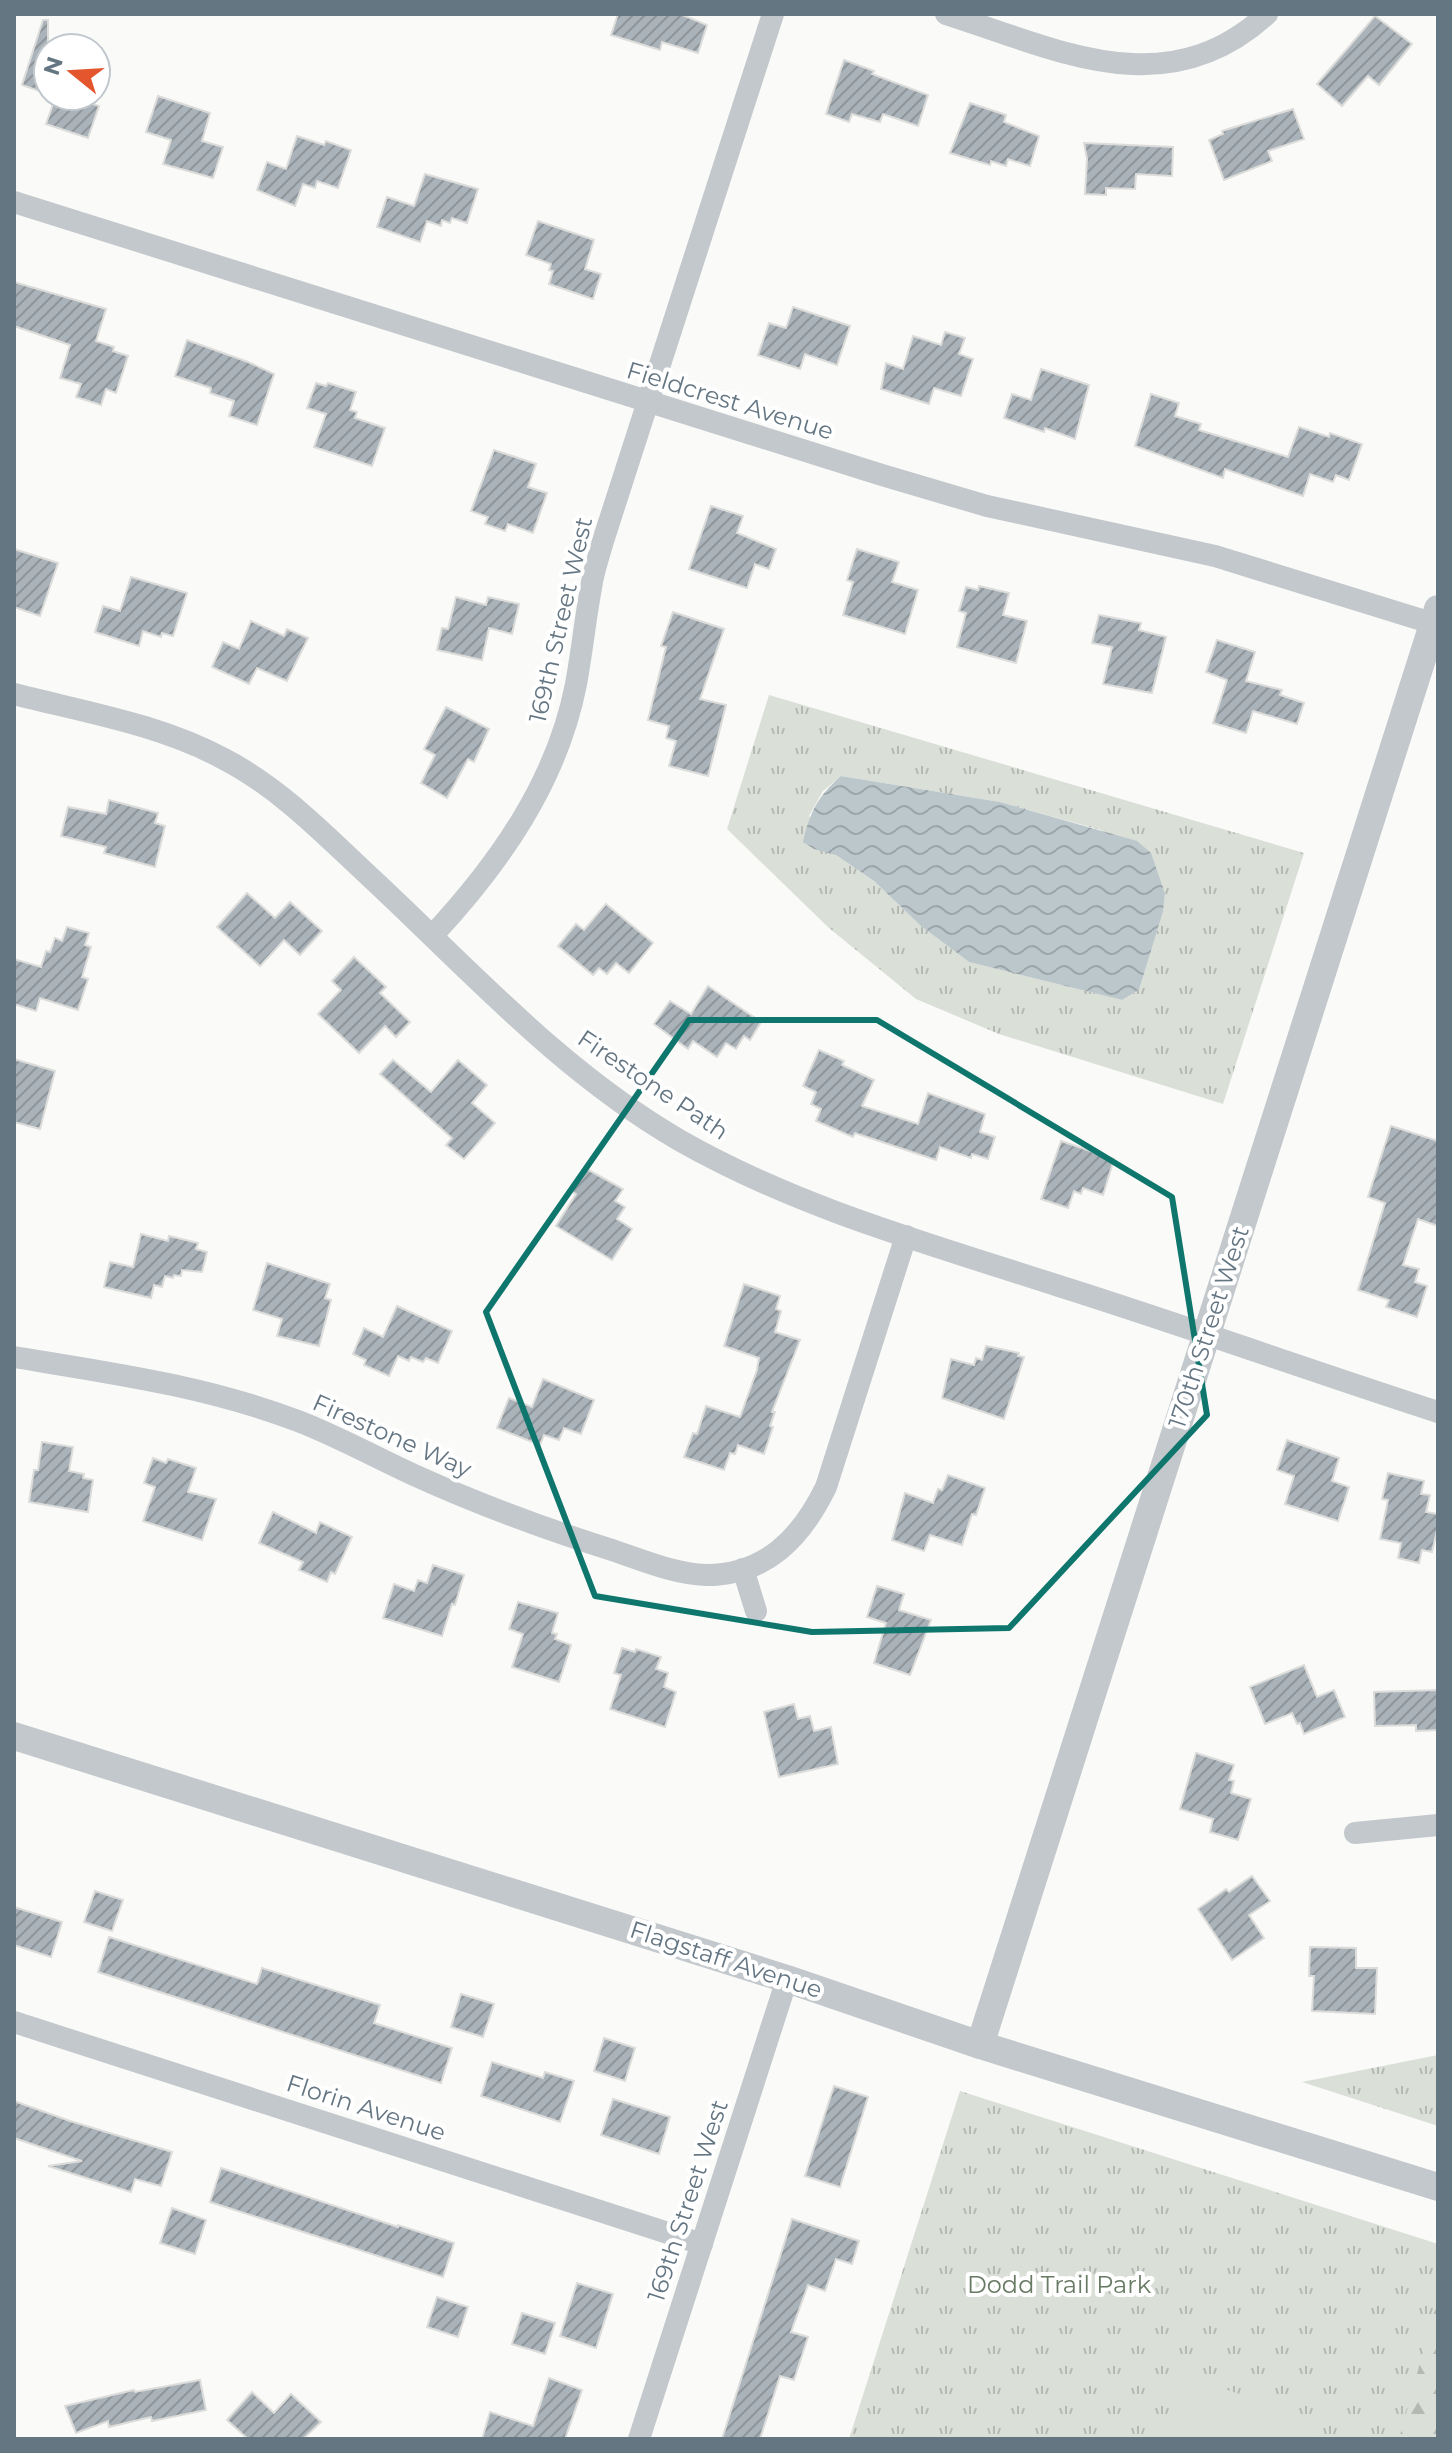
<svg xmlns="http://www.w3.org/2000/svg" width="1452" height="2453" font-family="Montserrat,sans-serif">
  <defs>
    <pattern id="grass-tufts" width="24" height="20" patternUnits="userSpaceOnUse" patternTransform="scale(2)"><rect width="24" height="20" fill="#dadfd7"/><path d="M3 7l-1-3M5 7V3M7 7l1-3M15 17l-1-3M17 17v-4M19 17l1-3" fill="none" stroke="#b4b9b4"/></pattern>
    <pattern id="forest-firs" width="22" height="20" patternUnits="userSpaceOnUse" patternTransform="scale(2)"><rect width="22" height="20" fill="#dadfd7"/><path d="M5 1l3.5 6h-7zM16 11l3.5 6h-7z" fill="#b4b9b4"/></pattern>
    <pattern id="water-waves" width="16" height="10" patternUnits="userSpaceOnUse" patternTransform="scale(2)"><rect width="16" height="10" fill="#bbc7cb"/><path d="M0 5q4-4 8 0t8 0" fill="none" stroke="#9ca6aa"/></pattern>
    <pattern id="building-hatch" width="6" height="6" patternUnits="userSpaceOnUse" patternTransform="scale(2)"><rect width="6" height="6" fill="#aab3b9"/><path d="M-1 1l2-2M0 6l6-6M5 7l2-2" fill="none" stroke="#8e969c"/></pattern>
  </defs>
  <rect width="100%" height="100%" fill="#fafaf8"/>
  <g fill="url(#grass-tufts)" fill-rule="evenodd">
    <path d="M769,695l535,158 -81,251 -224,-70 -83,-35 -87,-71 -102,-99zM841,776l159,26 101,28 64,64 -2,18 -24,78 -17,10 -153,-38 -48,-36 -47,-45 -38,-26 -27,-39 14,-25z"/>
    <path d="M1438,2055v71l-136,-44z"/>
    <path d="M960,2091l478,153v195h-589z"/>
  </g>
  <path fill="url(#forest-firs)" d="M1438,2296v143h-39l34,-123z"/>
  <path fill="#dadfd7" d="M1182,2375l142,47 -5,17h-158z"/>
  <path fill="url(#water-waves)" d="M841,776l159,26 137,39 14,12 14,41 -2,18 -24,78 -17,10 -153,-38 -48,-36 -47,-45 -38,-26 -22,-6 -11,-7c7,-30 14,-45 38,-66z"/>
  <g fill="url(#building-hatch)" stroke="#dcdcda" stroke-width="2">
    <path d="M618,14h62l27,11 -9,28 -36,-11 -2,8 -49,-15z"/>
    <path d="M1375,16l37,28 -33,41 -11,-9 -26,30 -25,-22z"/>
    <path d="M43,20h5v74l-26,-9z"/>
    <path d="M844,60l30,11 -2,3 56,21 -10,31 -35,-12 -3,8 -28,-8 -3,8 -23,-8z"/>
    <path d="M56,96h15l28,10 -11,32 -42,-14z"/>
    <path d="M158,96l52,17 -8,28 21,6 -10,31 -50,-14 8,-24 -25,-8z"/>
    <path d="M970,103l36,12 -2,7 35,14 -9,30 -22,-7 -2,7 -15,-5 -1,4 -40,-12z"/>
    <path d="M1293,109l11,30 -36,12 4,10 -48,19 -15,-40 14,-6 -1,-3z"/>
    <path d="M297,136l27,9 2,-4 25,9 -13,38 -21,-7 -2,7 -12,-4 -8,22 -38,-16 10,-28 19,7z"/>
    <path d="M1084,143l89,4 -1,29 -36,-2 -1,15 -29,-1v7l-21,-1 2,-35z"/>
    <path d="M425,174l53,15 -11,34 -15,-5 -2,5 -8,-3 -1,6 -14,-5 -7,21 -43,-15 10,-30 27,9z"/>
    <path d="M538,221l56,19 -9,29 16,5 -8,25 -44,-15 4,-13 -4,-1 2,-6 -25,-9z"/>
    <path d="M14,282l92,27 -10,32 18,6 -1,4 15,5 -12,37 -10,-4 -5,16 -25,-8 5,-13 -21,-6 10,-33 -56,-19z"/>
    <path d="M793,307l57,19 -13,39 -32,-11 -5,15 -42,-14 11,-32 17,5z"/>
    <path d="M945,332l20,6 -6,16 14,5 -12,37 -27,-8 -5,16 -48,-15 5,-26 17,6 10,-33 28,9z"/>
    <path d="M187,340l61,22 26,12 -17,51 -28,-9 5,-15 -24,-8 1,-5 -36,-12z"/>
    <path d="M1041,369l48,16 -14,54 -30,-11 -1,4 -40,-14 8,-24 19,6z"/>
    <path d="M316,383l10,3 2,-3 28,9 -6,18 7,2 -2,6 30,10 -13,38 -58,-19 12,-33 -19,-6z"/>
    <path d="M1151,394l28,9 -4,13 26,8 -2,6 89,27 11,-30 30,10 1,-4 32,11 -13,36 -13,-5 -3,7 -23,-8 -7,22 -78,-27 -2,9 -88,-32z"/>
    <path d="M494,450l42,14 -8,23 19,6 -14,40 -25,-9 -3,7 -20,-7 3,-7 -17,-6z"/>
    <path d="M711,506l32,10 -6,17 39,16 -7,20 -14,-5 -8,24 -58,-19z"/>
    <path d="M14,549l44,14 -18,53 -26,-9z"/>
    <path d="M857,549l42,13 -7,20 26,8 -13,44 -62,-19 10,-33 -6,-2z"/>
    <path d="M131,577l56,16 -14,43 -11,-3 -1,4 -18,-6 -4,15 -44,-14 8,-26 17,5z"/>
    <path d="M979,586l30,7 -6,22 24,6 -11,42 -59,-16 9,-34 -7,-2 7,-24 12,3z"/>
    <path d="M456,597l30,8 2,-8 31,7 -7,30 -23,-6 -7,32 -45,-10 5,-22 6,1z"/>
    <path d="M673,612l51,17 -24,70 26,6 -18,71 -39,-10 7,-25 -10,-3 3,-12 -21,-6 18,-73 -5,-1z"/>
    <path d="M1099,615l42,8 -2,7 27,7 -14,56 -49,-9 9,-37 -20,-4z"/>
    <path d="M251,621l33,15 3,-7 21,9 -21,43 -30,-13 -8,16 -37,-17 11,-25 16,7z"/>
    <path d="M1217,640l38,12 -9,29 36,9 -2,5 24,8 -7,21 -44,-13 -7,22 -33,-10 14,-43 -21,-8z"/>
    <path d="M446,707l43,22 -15,33 -6,-3 -21,39 -26,-15 14,-28 -11,-6z"/>
    <path d="M109,800l49,13 -3,10 10,3 -10,41 -51,-14 2,-6 -45,-11 7,-29 38,7z"/>
    <path d="M247,893l28,25 15,-16 32,29 -22,24 -16,-15 -24,26 -43,-39z"/>
    <path d="M606,904l47,39 -24,30 -13,-10 -9,11 -8,-6 -6,7 -35,-29 18,-22 8,6z"/>
    <path d="M67,927l22,6 -4,12 6,2 -9,30 6,2 -10,31 -38,-12 -4,13 -22,-7v-45l27,8 5,-16 4,1 5,-14 7,3z"/>
    <path d="M354,957l32,30 -6,6 30,29 -14,15 -11,-11 -26,27 -41,-39 23,-24 -9,-9z"/>
    <path d="M708,986l53,36 -11,18 -6,-4 -8,13 -10,-6 -9,14 -24,-16 -5,8 -34,-25 16,-23 21,13z"/>
    <path d="M819,1050l25,11 -2,4 32,15 -12,26 56,18 10,-31 57,21 -5,18 15,5 -7,22 -16,-5 -1,4 -31,-11 -4,13 -81,-27 -2,4 -37,-16 5,-12 -10,-5 5,-12 -13,-6z"/>
    <path d="M14,1059l41,12 -15,58 -26,-7z"/>
    <path d="M393,1060l38,32 27,-32 29,25 -15,18 23,20 -31,36 -18,-14 6,-7 -72,-64z"/>
    <path d="M1391,1126l47,15v85l-20,-7 -15,46 16,4 -4,13 12,4 -10,31 -31,-10 3,-7 -31,-10 27,-87 -17,-6z"/>
    <path d="M1061,1141l53,18 -11,36 -20,-7 -2,6 -7,-3 -6,17 -27,-9z"/>
    <path d="M585,1168l38,21 -8,12 10,6 -8,12 15,10 -20,31 -56,-34 20,-32 -5,-3z"/>
    <path d="M141,1234l27,7 1,-5 29,7 -2,6 11,3 -5,20 -20,-2 -1,6 -7,-1 -1,3 -8,-2 -3,11 -8,-2 -3,13 -47,-11 6,-25 23,5z"/>
    <path d="M267,1263l63,21 -5,14 6,2 -12,46 -42,-10 5,-17 -29,-9z"/>
    <path d="M744,1284l36,12 -4,13 5,2 -6,21 25,8 -28,72h3l-5,14 3,1 -9,27 -26,-9 -3,9 -5,-1 -6,17 -40,-13 9,-24 4,1 9,-28 34,11 17,-47 2,-12 -35,-12z"/>
    <path d="M397,1306l55,25 -14,32 -12,-5 -3,4 -12,-5 -2,4 -11,-5 -9,20 -25,-11 2,-5 -13,-6 11,-26 19,9z"/>
    <path d="M986,1346l33,7 -1,3 6,1 -20,62 -62,-21 9,-39 23,6 2,-7 6,2z"/>
    <path d="M543,1379l51,21 -13,34 -17,-6 -5,12 -15,-5 -4,10 -43,-17 12,-30 23,9z"/>
    <path d="M1287,1440l52,18 -7,23 17,6 -11,34 -53,-17 9,-28 -17,-6z"/>
    <path d="M42,1442l31,5 -4,24 15,3 -1,4 10,2 -5,32 -59,-10 5,-32h4z"/>
    <path d="M153,1458l13,5 2,-4 28,9 -8,24 28,7 -14,41 -59,-19 12,-34 -11,-4z"/>
    <path d="M1388,1473l36,8 -3,13 9,1 -4,17 12,2v12l-6,26 -10,-2 -3,13 -21,-5 3,-15 -21,-4 8,-39 -6,-1z"/>
    <path d="M948,1475l37,13 -9,27 -4,-1 -10,31 -32,-10 -6,16 -32,-11 13,-47 28,10 5,-14 4,1z"/>
    <path d="M273,1512l43,21 4,-11 32,15 -17,37 -4,-2 -4,10 -28,-12 4,-8 -44,-19z"/>
    <path d="M433,1565l31,10 -9,30 -3,-1 -10,32 -59,-18 11,-34 20,7 4,-11 9,3z"/>
    <path d="M877,1586l27,8 -5,16 32,10 -21,55 -36,-12 12,-40 -19,-6z"/>
    <path d="M518,1602l40,11 -6,20 5,1 -2,5 16,6 -12,37 -47,-15 11,-33 -14,-5z"/>
    <path d="M622,1648l13,4 1,-3 25,8 -5,12 12,4 -4,14 12,5 -11,35 -55,-18 11,-34 -7,-2z"/>
    <path d="M1304,1665l13,32 17,-7 11,27 -41,17 -4,-11 -3,1 -5,-11 -27,11 -15,-37z"/>
    <path d="M1438,1690v40l-22,1v-6l-41,1 -1,-34z"/>
    <path d="M794,1704l4,15 12,-3 4,15 17,-4 7,37 -59,13 -15,-65z"/>
    <path d="M1196,1753l38,12 -5,15 5,1 -3,12 20,6 -13,41 -28,-8 3,-13 -33,-10z"/>
    <path d="M1252,1876l18,25 -21,14 15,23 -32,22 -34,-51 28,-20 3,3z"/>
    <path d="M95,1891l28,9 -11,31 -28,-9z"/>
    <path d="M14,1907l48,15 -11,35 -37,-12z"/>
    <path d="M109,1937l148,47 5,-16 118,37 -6,18 78,25 -11,35 -343,-111z"/>
    <path d="M1310,1947l46,1v20h21l-2,46 -63,-3 2,-35h-5z"/>
    <path d="M461,1994l33,10 -11,33 -32,-10z"/>
    <path d="M604,2038l31,10 -10,33 -31,-10z"/>
    <path d="M492,2062l51,16 2,-6 29,9 -14,41 -79,-26z"/>
    <path d="M834,2086l34,11 -28,90 -35,-11z"/>
    <path d="M613,2099l57,18 -11,37 -58,-19z"/>
    <path d="M14,2101l56,20 102,31 -11,34 -26,-7 -4,13 -83,-26 34,-5 -68,-23z"/>
    <path d="M221,2168l177,59v-2l56,18 -11,34 -233,-75z"/>
    <path d="M172,2208l34,12 -11,34 -35,-11z"/>
    <path d="M792,2219l67,22 -7,23 -16,-5 -11,32 -17,-6 -17,47 17,5 -14,43 -14,-4 -20,63h-38z"/>
    <path d="M577,2283l36,11 -17,54 -36,-12z"/>
    <path d="M437,2297l31,10 -10,30 -31,-10z"/>
    <path d="M522,2313l33,10 -10,31 -33,-10z"/>
    <path d="M549,2378l33,12 -17,49h-83l8,-27 43,14z"/>
    <path d="M200,2380l6,30 -54,11 -1,-4 -42,10 -1,-6 -32,12 -11,-27 69,-16 1,2z"/>
    <path d="M252,2392l22,21 17,-19 30,28 -18,17h-55l-21,-19z"/>
  </g>
  <g fill="none" stroke-linecap="round" stroke-linejoin="round">
    <g stroke="#c3c8cc" stroke-width="22">
      <path d="M946,14c111,35 220,93 321,0"/>
      <path d="M14,202l868,273 105,31 228,50 223,69"/>
      <path d="M14,694c70,18 145,30 210,65 56,29 100,75 145,117 100,93 191,195 310,264 119,68 251,104 380,146 127,40 252,85 379,126"/>
      <path d="M433,935c66,-71 124,-153 143,-251 6,-32 9,-64 15,-96 2,-16 8,-32 12,-47l170,-527"/>
      <path d="M14,1357c97,16 192,29 284,64 39,15 77,36 116,54 64,29 131,54 198,75 30,10 62,24 94,25 60,0 95,-37 120,-88l80,-251"/>
      <path d="M743,1569l13,42"/>
      <path d="M1355,1833l83,-8"/>
      <path d="M14,2022l688,222"/>
      <path d="M639,2439l148,-460"/>
    </g>
    <g stroke="#c3c8cc" stroke-width="28">
      <path d="M14,1736l773,243 193,66 458,142"/>
      <path d="M980,2045l458,-1436"/>
    </g>
  </g>
  <path fill="none" stroke="#0f766e" stroke-width="6" stroke-linejoin="round" d="M689,1020h188l295,177 35,218 -198,213 -197,4 -217,-36 -109,-284z"/>
  <g text-anchor="middle" stroke-width="8" stroke-linejoin="round" paint-order="stroke">
    <g font-size="24" fill="#657683" stroke="#fff">
      <text transform="translate(730 401) rotate(17)" y="8">Fieldcrest Avenue</text>
      <text transform="translate(561 620) rotate(-77)" y="8">169th Street West</text>
      <text transform="translate(653 1085) rotate(34)" y="8">Firestone Path</text>
      <text transform="translate(1209 1327) rotate(-72)" y="8">170th Street West</text>
      <text transform="translate(392 1436) rotate(24)" y="8">Firestone Way</text>
      <text transform="translate(726 1960) rotate(18)" y="8">Flagstaff Avenue</text>
      <text transform="translate(366 2108) rotate(18)" y="8">Florin Avenue</text>
      <text transform="translate(688 2201) rotate(-72)" y="8">169th Street West</text>
    </g>
    <g font-size="24" fill="#687a64" stroke="#fff">
      <text x="1059" y="2293">Dodd Trail Park</text>
    </g>
  </g>
  <rect width="1452" height="2453" fill="none" stroke="#657683" stroke-width="32"/>
  <g transform="translate(72 72) rotate(288)"><circle r="38" fill="#ffffff" stroke="#c1c8cd" stroke-width="2"/>
  <path d="M0-6L14 30L0 20L-14 30Z" fill="#e4572e"/>
  <text y="-12" font-size="22" font-weight="bold" text-anchor="middle" fill="#657683">N</text>
  </g>
</svg>
